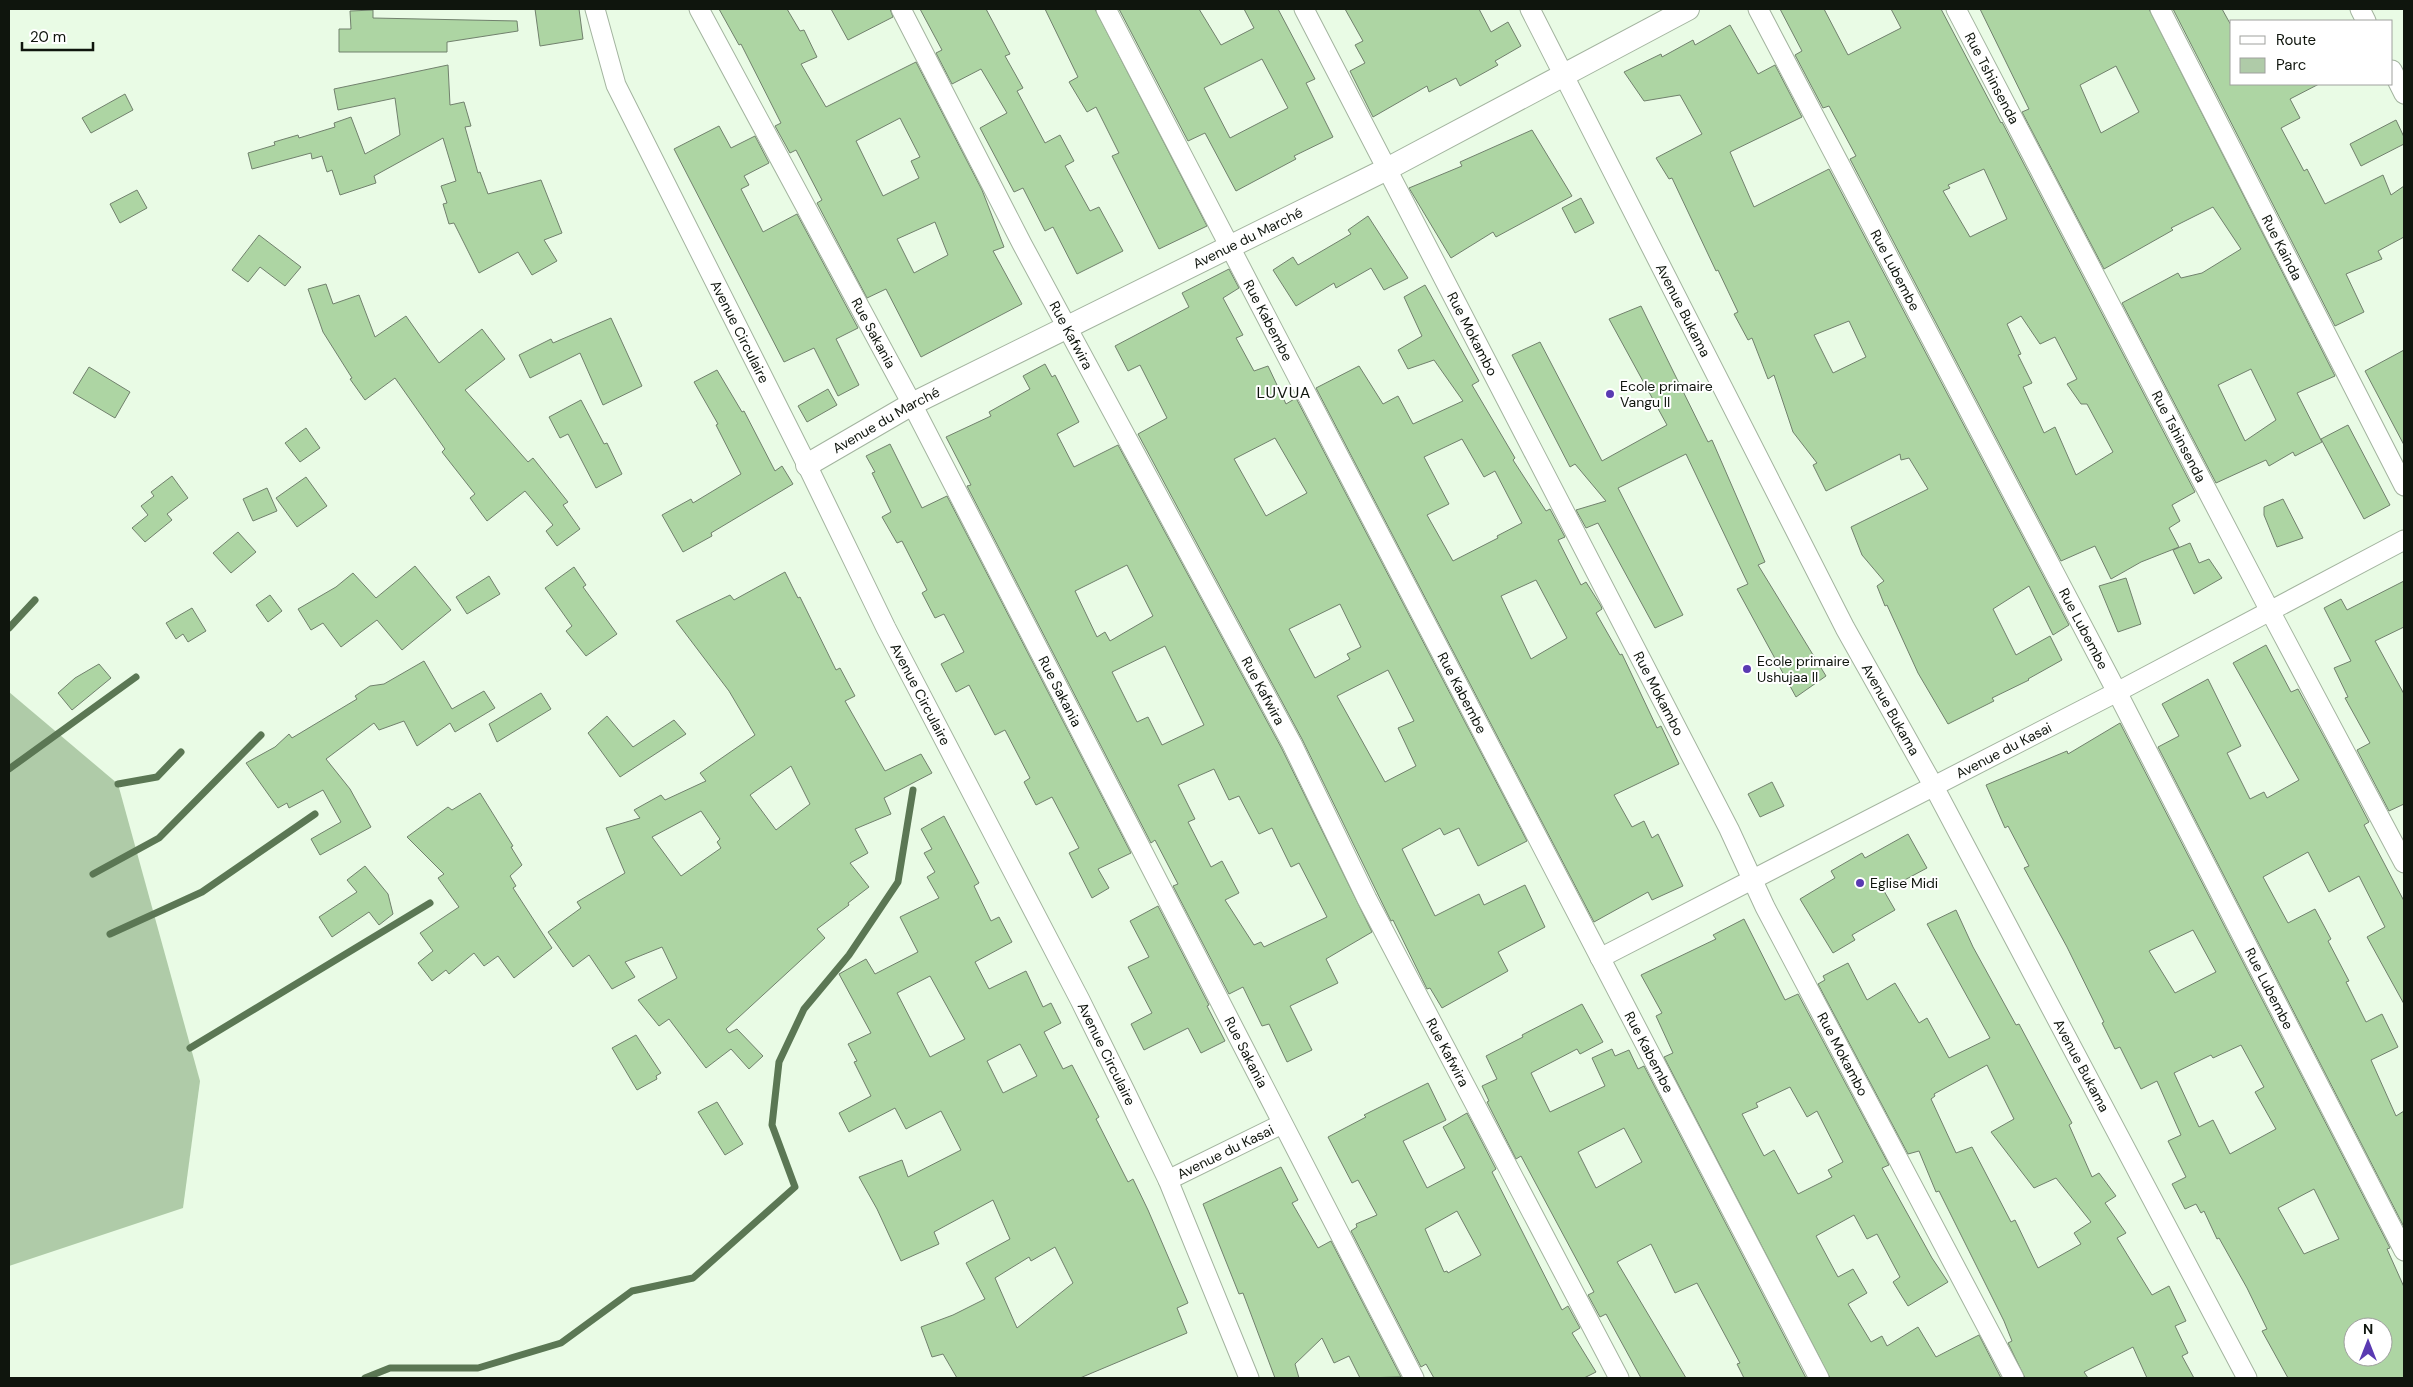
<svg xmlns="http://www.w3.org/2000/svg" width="2413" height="1387" font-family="'DM Sans',sans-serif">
  <rect width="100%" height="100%" fill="#e9fbe5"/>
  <path fill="#afcba8" d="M9,692l109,92 82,297 -17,127 -174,58z"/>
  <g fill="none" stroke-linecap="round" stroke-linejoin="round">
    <g stroke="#5b7754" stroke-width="7">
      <path d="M9,628l26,-28"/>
      <path d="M9,769l127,-92"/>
      <path d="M118,784l39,-7 24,-25"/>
      <path d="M93,874l66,-36 102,-103"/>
      <path d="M110,934l92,-42 113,-78"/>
      <path d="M190,1048l240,-145"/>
      <path d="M365,1378l25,-10h88l83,-25 71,-52 61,-13 102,-91 -23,-62 7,-63 25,-53 45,-54 49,-73 15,-92"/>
    </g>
  </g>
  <g fill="#add5a3" stroke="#71816d" fill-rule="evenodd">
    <path d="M535,9h44l4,30 -43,7z"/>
    <path d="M719,9h68l13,22 4,-1 13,27 -16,7 25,43 90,-45 66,128 22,57 -11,4 29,53 -101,53 -35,-68 -19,9 -50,-95 5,-3 -26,-50 -6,3 -15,-27 6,-3 -40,-79 -2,1zM900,118l20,39 -9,4 8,17 -36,18 -27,-55zM935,222l13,33 -34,18 -17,-34z"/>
    <path d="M831,9h59l3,8 -45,23z"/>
    <path d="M920,9h66l24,45 -5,2 18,32 -6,3 28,52 15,-8 14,26 -9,5 25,45 9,-4 24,44 -46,23 -24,-47 -8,4 -22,-43 -9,4 -34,-64 27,-15 -26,-44 -29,15 -16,-31 6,-3z"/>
    <path d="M1045,9h50l112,217 -48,23 -47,-93 7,-3 -23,-46 -9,5 -18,-30 9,-5z"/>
    <path d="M1119,9h80l22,36 33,-17 -10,-19h34l37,70 -9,4 27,54 -39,19 2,3 -60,32 -31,-58 -17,8zM1262,59l26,49 -58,30 -26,-50z"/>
    <path d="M1345,9h134l12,23 17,-10 13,24 -26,15 3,4 -38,21 -4,-8 -27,14 -2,-6 -54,31 -23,-46 15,-8 -10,-18 8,-4z"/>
    <path d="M1780,9h44l24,46 53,-27 -10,-19h50l60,114 1,-1 193,370 -23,13 8,16 -11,7 10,19 -38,15 -30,17 -16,-33 -34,15 -211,-402 6,-3 -27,-50 -6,2 -28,-53 7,-4zM1984,169l23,50 -37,18 -27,-46 7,-3 -2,-3zM2021,316l19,28 15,-7 22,42 -10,5 14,20h6l26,48 -37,23 -21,-48 -11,6 -21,-46 9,-4 -14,-28 3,-1 -14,-30z"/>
    <path d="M1980,9h169l186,367 -38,17 25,49 -27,14 -2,-4 -24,14 -3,-6 -50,23 -94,-180 56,-30 3,5 21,-5 39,-24 -28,-42 -42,21 2,2 -69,39 -82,-157 7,-3zM2116,66l23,46 -38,21 -21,-48zM2251,369l25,51 -31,21 -27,-56z"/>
    <path d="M2173,9h49l10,18v57h87l-29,15 10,19 -19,10 23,43 3,-2 18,35 58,-29 8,20 13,-9v51l-26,14 4,8 -36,15 18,38 -29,14z"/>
    <path d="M373,10v8l144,3 1,10 -71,11v10h-108v-23h12l-1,-18z"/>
    <path d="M1730,25l28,49 17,-9 27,52 -72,35 24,55 75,-38 240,456 -16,10 -24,-49 -36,23 23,46 34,-19 12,24 -34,19 1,1 -37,18 2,3 -46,23 -30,-51 -31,-68 -2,1 -8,-20 7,-5 -22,-26 -11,-28 77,-38 -19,-31 -8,2 -1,-6 -74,37 -13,-26 4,-2 -24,-31 -19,-57 -6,4 -16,-41 -4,2 -14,-26 4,-2 -20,-42 -2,1 -44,-93 -3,1 -13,-21 46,-24 -22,-39 -36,6 -20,-29 37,-18 1,3 31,-17 2,5zM1849,321l17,36 -33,16 -19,-38z"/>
    <path d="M448,65l2,40 14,-3 7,24 -6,1 13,46 2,-1 8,22 53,-14 21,53 -18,7 13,21 -25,14 -14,-23 -39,21 -25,-50 -5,1 -6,-20 4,-1 -6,-17 15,-5 -13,-43 -69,38 2,7 -36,12 -8,-25 -5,2 -5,-16 -10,3 -1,-6 -59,16 -4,-16 27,-8 -1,-3 24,-7 1,3 36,-11 -1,-4 17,-6 14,37 35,-19 -5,-37 -57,12 -4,-21z"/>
    <path d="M125,94l8,16 -42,23 -9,-15z"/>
    <path d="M2396,120l8,17v7l-43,22 -11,-22z"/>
    <path d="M719,126l12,22 24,-12 14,27 -25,13 5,9 -8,4 22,43 34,-18 61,114 -22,11 23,46 -21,11 -24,-48 -30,14 -110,-213z"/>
    <path d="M1532,130l40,66 -76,41 -3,-5 -42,26 -42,-70 53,-22 -2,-4z"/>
    <path d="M137,190l10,18 -27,15 -10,-19z"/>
    <path d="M1581,198l13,25 -19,10 -13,-25z"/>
    <path d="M1368,216l40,62 -24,12 -13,-22 -35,20 -2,-5 -38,23 -23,-36 20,-13 5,8 53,-31 -3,-4z"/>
    <path d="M259,235l42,32 -16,19 -25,-19 -12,15 -16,-12z"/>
    <path d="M1229,269l10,19 -16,10 20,37 -7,3 18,33 14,-5 18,38 10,-6 231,443 -49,25 -19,-38 -15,7 -4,-7 -38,21 33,67 44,-22 5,11 41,-20 20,42 -47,25 10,19 -66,37 -12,-20 -3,1 -34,-69 -2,1 -89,-182 -164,-305 29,-16 -27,-53 -12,6 -13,-25 74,-39 -7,-14zM1275,438l32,55 -41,23 -32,-57zM1340,604l21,43 -14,7 3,5 -35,19 -26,-49zM1388,670l26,51 -16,7 18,38 -31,16 -48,-86z"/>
    <path d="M326,284l7,20 26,-9 16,42 31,-21 33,47 43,-34 23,30 -40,31 63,72 5,-4 35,44 -5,3 17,24 -23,17 -11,-15 7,-6 -28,-34 -38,30 -17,-23 5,-4 -33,-42 3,-3 -50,-71 -30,22 -15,-21 2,-1 -29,-46 -15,-43z"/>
    <path d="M1425,285l54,96 -7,4 43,73 -2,2 33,51 4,-2 15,28 -7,3 23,45 5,-3 15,24 1,3 -6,4 24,42 2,-1 35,74 4,-2 18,38 -65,31 18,32 12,-6 8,17 6,-4 25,52 -31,14 -4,-8 -54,30 -278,-534 43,-22 24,38 15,-8 15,28 50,-23 -29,-41 -26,9 -10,-19 24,-14 -18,-39zM1462,439l22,38 11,-6 27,52 -25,13 1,2 -45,23 -26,-46 22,-11 -25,-47zM1536,580l31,58 -36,21 -30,-63z"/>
    <path d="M1641,306l67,136 4,-2 53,122 -7,3 68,111 -30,21 -59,-108 11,-5 -62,-130 -68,34 65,127 -28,13 -57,-105 -12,5 -10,-18 30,-9 -31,-37 -5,3 -58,-112 28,-13 62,119 65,-36 -58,-106z"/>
    <path d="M611,318l31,68 -39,19 -23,-52 -50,25 -11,-23 32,-16 2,4z"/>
    <path d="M2404,350v95l-39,-74z"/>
    <path d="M1045,364l7,13 3,-2 24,47 -22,12 17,33 44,-22 164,304 90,183 -46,27 12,24 -48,23 22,44 -25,12 -18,-38 -7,2 -19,-39 -14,7 -56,-108 5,-2 -23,-44 -4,3 -184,-357 4,-1 -25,-48 45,-21 -2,-4 41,-23 -7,-13zM1127,565l26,51 -43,25 -5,-9 -8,5 -22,-46zM1165,646l39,79 -42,20 -14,-28 -11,5 -25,-50zM1214,769l15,31 10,-4 20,38 13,-6 19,39 8,-4 28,54 -63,30 -3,-5 -7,3 -29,-45 14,-7 -17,-32 -11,6 -23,-45 7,-3 -17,-34z"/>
    <path d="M89,367l41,25 -15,26 -42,-25z"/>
    <path d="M717,370l25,42 2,-1 31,60 7,-5 11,18 -82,49 1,3 -29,16 -21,-37 29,-16 2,4 48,-29 -25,-49 2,-1 -24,-42z"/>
    <path d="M828,389l9,16 -30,17 -9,-16z"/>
    <path d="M581,400l23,44 3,-1 15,31 -26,14 -28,-54 -8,4 -11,-21z"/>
    <path d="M2348,425l42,80 -26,14 -43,-80z"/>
    <path d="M306,428l14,20 -20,14 -15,-19z"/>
    <path d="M890,444l32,64 25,-12 184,357 -33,16 11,19 -17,10 -23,-45 10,-5 -27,-51 -16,8 -12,-23 6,-4 -25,-48 -10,5 -26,-50 -13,7 -15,-28 23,-12 -20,-38 -9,4 -13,-25 5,-3 -25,-49 -5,2 -15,-26 9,-5 -19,-39 3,-1 -9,-16z"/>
    <path d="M172,476l16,22 -21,16 5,6 -27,22 -13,-14 16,-13 -7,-9 13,-10 -3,-4z"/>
    <path d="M306,477l21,29 -30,21 -21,-29z"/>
    <path d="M267,488l10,23 -24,10 -10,-22z"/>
    <path d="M2283,499l20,39 -26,9 -13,-32v-8z"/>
    <path d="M238,532l18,20 -25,21 -18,-20z"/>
    <path d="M2190,543l9,20 10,-4 13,19 -28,16 -21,-44z"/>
    <path d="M415,566l36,44 -49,40 -25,-30 -36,27 -18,-24 -12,7 -13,-21 38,-22 17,-14 23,25z"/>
    <path d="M574,567l12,18 -3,2 34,47 -31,22 -20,-25 6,-5 -27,-38z"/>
    <path d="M785,572l13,26 2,-1 36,73 4,-2 15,28 -10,5 40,70 36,-17 11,19 -48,25 7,16 -36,15 13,24 -18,10 19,24 -21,16 1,2 -32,24 8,9 -99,91 3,4 8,-4 26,27 -14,13 -18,-20 -25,19 -37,-49 -10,7 -21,-26 39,-22 -15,-31 -37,15 10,15 -23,12 -23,-34 -16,12 -25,-35 33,-24 -4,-6 48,-29 -19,-45 34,-10 -6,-8 27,-15 4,5 41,-19 -6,-8 55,-38 -26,-44 -53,-70 54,-26 4,5zM791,766l19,38 -34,26 -26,-35zM701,811l19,28 -3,3 4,6 -40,28 -29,-39z"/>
    <path d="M489,576l11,18 -33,20 -11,-17z"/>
    <path d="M2126,578l15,46 -23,8 -19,-46z"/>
    <path d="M2404,581v46l-29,14 29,53v110l-15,7 -32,-61 13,-7 -25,-45 3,-1 -14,-29 17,-7 -27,-53 17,-9 6,11z"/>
    <path d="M270,595l12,16 -14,11 -12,-17z"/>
    <path d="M192,608l14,23 -18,11 -5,-8 -7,5 -10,-16z"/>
    <path d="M2266,645l25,47 7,-3 38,70 33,63 -5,3 40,76v103l-37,-67 18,-10 -26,-51 -30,16 -21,-40 -45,25 25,46 27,-14 16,30 -3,2 21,40 -3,1 20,40 16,-8 16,33 -27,13 25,56 8,-5v116l-246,-480 21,-11 -17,-32 46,-25 33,67 -14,7 23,46 14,-7 3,6 32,-18 -66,-117z"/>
    <path d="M424,661l28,48 32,-18 11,17 -40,24 -5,-9 -33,23 -13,-25 -25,9 -5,-7 -48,36 24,30 21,38 -51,28 -9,-16 30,-17 -18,-32 -34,18 -2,-5 -9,5 -32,-45 29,-16 14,-13 3,4 65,-39 -2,-3 15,-10 14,-2z"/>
    <path d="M99,664l12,14 -39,32 -14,-17 17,-15z"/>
    <path d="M541,693l10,16 -54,33 -8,-18z"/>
    <path d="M607,716l26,31 41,-27 12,14 -66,43 -32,-44z"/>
    <path d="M2120,723l270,525 -3,1 17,38v91h-116l-26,-47 5,-2 -20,-41 -28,-50 -2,1 -13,-28 -3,2 -5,-9 -11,5 -13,-25 14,-7 -18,-36 13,-6 -24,-54 -16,8 -21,-42 -5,2 -13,-26 2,-1 -37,-75 -43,-79 5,-2 -21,-40 -3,2 -19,-43 81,-34 1,3zM2193,930l23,42 -41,21 -26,-42zM2241,1045l23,42 -9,5 21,37 -46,25 -17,-34 -14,7 -25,-54 37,-18 2,3zM2314,1189l25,50 -35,15 -26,-46zM2353,1327h30v30h-30z"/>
    <path d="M1772,782l12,24 -24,11 -12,-23z"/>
    <path d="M480,793l33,53 -2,1 11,18 -12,11 6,10 -3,2 39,60 -38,30 -16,-22 -14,10 -10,-13 -25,21 -3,-4 -14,11 -14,-18 15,-12 -13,-18 39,-26 -21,-29 6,-4 -37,-37 41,-30 4,3z"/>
    <path d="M944,816l35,67 -5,3 17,35 8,-4 13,25 -37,20 14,27 37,-18 17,36 8,-4 10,20 -17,9 19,37 9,-4 27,52 -3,2 32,63 5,-3 15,31 40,93 -11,5 10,25 -107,45h-123l-14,-24 -11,3 -11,-30 32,-12 32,-16 -19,-36 44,-24 -17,-39 -59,32 5,12 -38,17 -24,-52 -18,-32 43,-17 6,17 53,-27 -20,-39 -35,18 -11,-21 -46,24 -10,-19 32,-17 -17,-34 3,-1 -9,-17 23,-11 -32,-59 27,-15 9,15 43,-22 -18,-35 39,-19 -12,-21 8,-5 -11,-19 8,-4 -11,-20zM930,976l35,63 -35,18 -33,-64zM1020,1044l17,32 -34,17 -16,-32zM1055,1247l18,36 -56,45 -22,-50 34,-21 2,4z"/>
    <path d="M1908,834l19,34 -43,23 11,19 -43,25 3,5 -22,13 -33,-54 35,-21 -4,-7 31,-18 3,5z"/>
    <path d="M365,866l23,28 5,20 -14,11 -10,-13 -37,25 -13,-20 38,-25 -10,-12z"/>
    <path d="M1158,906l51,99 -2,1 18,35 -24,12 -13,-25 -44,22 -13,-26 21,-11 -24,-46 21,-10 -19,-36z"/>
    <path d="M1956,910l17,37 43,78 3,-1 53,99 -3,2 23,52 7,-4 17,23 -11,7 21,30 -9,5 35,57 17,-9 17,35 -11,5 13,27 -6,3 12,22h-47l-14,-31 -49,25 4,6h-63l-17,-35 4,-2 -8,-20 -65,-130 -3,1 -17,-41 -11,3 -90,-170 7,-4 -2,-4 25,-13 19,37 28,-17 24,40 8,-5 22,40 41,-20 -63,-114zM1987,1065l27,54 -23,13 43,56 22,-10 35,44 -17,11 7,11 -43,24 -23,-48 -4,2 -39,-75 -16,6 -25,-54 4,-3 -1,-2z"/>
    <path d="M1744,919l41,81 13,-6 91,171 -7,3 50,90 16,24 -40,24 -15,-24 7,-5 -23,-43 -10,5 -13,-24 -38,21 22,41 15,-8 14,24 -19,11 23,38 11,-6 5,10 31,-19 18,30 43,-22 22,43h-171l-166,-321 9,-4 -17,-37 6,-3 -21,-38 75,-36 -3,-4zM1790,1087l17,30 10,-6 26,51 -15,8 4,7 -34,17 -24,-44 -10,6 -22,-42 16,-7 -2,-4z"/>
    <path d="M1582,1004l21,38 -23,12 -3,-5 -46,24 19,39 55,-26 -13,-28 20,-9 3,7 14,-6 9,19 6,-3 162,312h-62l-7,-14 3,-1 -43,-80 -22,10 -24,-49 -34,18 69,116h-45l-35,-64 -6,3 -12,-22 6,-3 -73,-136 -5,3 -29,-57 2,-1 -7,-15 15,-7 -11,-23 37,-19 -1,-2zM1624,1128l18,34 -46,26 -18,-36z"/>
    <path d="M636,1035l25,38 -5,3 1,3 -20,11 -25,-42z"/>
    <path d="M1428,1083l18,37 -43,21 24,47 38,-20 -22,-41 24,-14 29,56 -4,3 70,138 6,-4 12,22 -8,5 24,39 -12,6h-150l-8,-14 -5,3 -70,-136 6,-4 -1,-3 21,-9 -19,-35 -6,3 -24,-46 38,-20 -2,-2zM1457,1211l24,44 -33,18 -1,-2 -3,1 -19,-43z"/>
    <path d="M717,1102l26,42 -18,11 -27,-43z"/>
    <path d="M1281,1167l17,33 -6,3 26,45 13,-7 70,136 -41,1 -11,-22 -15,7 -12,-25 -27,26 4,14h-24l-32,-85 -4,1 -36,-90z"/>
  </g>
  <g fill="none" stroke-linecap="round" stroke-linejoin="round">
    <g stroke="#a3b49f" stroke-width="21">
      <g id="minor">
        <path id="s1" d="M595,9l21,76 191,380 79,163 194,372 45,91 43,89 81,198"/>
        <path id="s2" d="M699,9l213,395 502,974"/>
        <path id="s3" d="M901,9l121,235 270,500 75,155 252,479"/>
        <path id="s4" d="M1106,9l713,1369"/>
        <path id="s5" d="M1304,9l425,820 36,78 249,471"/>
        <path id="s6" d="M1530,9l315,619 88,157 314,593"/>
        <path id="s7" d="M1758,9l359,683 287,559"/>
        <path id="s8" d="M1956,9l314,602 134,252"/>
        <path id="s9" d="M2160,9l244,477"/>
        <path d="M2360,9l6,12"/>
        <path d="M2392,70l12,24"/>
        <path id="s10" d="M1600,958l517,-266 287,-152"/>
        <path id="s11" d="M1168,1180l114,-56"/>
      </g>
    </g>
    <g stroke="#a3b49f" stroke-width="24">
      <g id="tertiary">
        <path id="s12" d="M807,465l105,-61 475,-235 301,-160"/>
      </g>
    </g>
    <use href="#minor" stroke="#fff" stroke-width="19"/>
    <use href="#tertiary" stroke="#fff" stroke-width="22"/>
  </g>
  <g fill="#5a3ab2" stroke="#fff" stroke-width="2">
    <circle cx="1610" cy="394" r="5"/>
    <circle cx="1747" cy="669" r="5"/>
    <circle cx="1860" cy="883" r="5"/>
  </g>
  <g text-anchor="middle" stroke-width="4" stroke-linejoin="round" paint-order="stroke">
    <g font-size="14" fill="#0f150d" stroke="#fff">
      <text dy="5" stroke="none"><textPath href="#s8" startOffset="78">Rue Tshinsenda</textPath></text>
      <text dy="5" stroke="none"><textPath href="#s12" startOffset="496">Avenue du Marché</textPath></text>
      <text dy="5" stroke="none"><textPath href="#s9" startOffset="268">Rue Kainda</textPath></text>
      <text dy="5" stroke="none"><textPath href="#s7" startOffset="295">Rue Lubembe</textPath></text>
      <text dy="5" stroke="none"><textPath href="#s6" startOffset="338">Avenue Bukama</textPath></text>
      <text dy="5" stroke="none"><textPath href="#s4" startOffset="351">Rue Kabembe</textPath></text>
      <text dy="5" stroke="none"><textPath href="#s1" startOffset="355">Avenue Circulaire</textPath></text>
      <text dy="5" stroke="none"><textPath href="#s2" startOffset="368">Rue Sakania</textPath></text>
      <text dy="5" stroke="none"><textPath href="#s5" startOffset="366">Rue Mokambo</textPath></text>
      <text dy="5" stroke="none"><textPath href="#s3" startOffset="368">Rue Kafwira</textPath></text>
      <text dy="5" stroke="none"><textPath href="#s12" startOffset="91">Avenue du Marché</textPath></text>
      <text dy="5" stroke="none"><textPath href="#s8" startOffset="482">Rue Tshinsenda</textPath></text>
      <text dy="5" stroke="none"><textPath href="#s7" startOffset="700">Rue Lubembe</textPath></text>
      <text dy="5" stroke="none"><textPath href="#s3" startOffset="772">Rue Kafwira</textPath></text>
      <text dy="5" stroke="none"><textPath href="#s2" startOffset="772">Rue Sakania</textPath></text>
      <text dy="5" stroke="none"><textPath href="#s1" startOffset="760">Avenue Circulaire</textPath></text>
      <text dy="5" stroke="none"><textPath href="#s4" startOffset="771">Rue Kabembe</textPath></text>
      <text dy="5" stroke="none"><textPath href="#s5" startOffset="771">Rue Mokambo</textPath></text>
      <text dy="5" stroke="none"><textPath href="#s6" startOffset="788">Avenue Bukama</textPath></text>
      <text dy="5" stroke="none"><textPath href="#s10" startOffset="454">Avenue du Kasai</textPath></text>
      <text dy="5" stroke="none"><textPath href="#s7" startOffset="1105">Rue Lubembe</textPath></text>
      <text dy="5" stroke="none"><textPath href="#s2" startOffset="1178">Rue Sakania</textPath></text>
      <text dy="5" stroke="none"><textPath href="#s3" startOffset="1178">Rue Kafwira</textPath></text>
      <text dy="5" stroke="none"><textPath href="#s4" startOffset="1176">Rue Kabembe</textPath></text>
      <text dy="5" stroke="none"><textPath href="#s1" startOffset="1165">Avenue Circulaire</textPath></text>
      <text dy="5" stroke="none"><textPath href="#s5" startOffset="1176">Rue Mokambo</textPath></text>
      <text dy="5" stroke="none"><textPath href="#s6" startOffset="1192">Avenue Bukama</textPath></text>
      <text dy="5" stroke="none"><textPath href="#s11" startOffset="64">Avenue du Kasai</textPath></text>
    </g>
    <g font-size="14" fill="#0f150d" stroke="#fff" text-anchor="start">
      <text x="1620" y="391">Ecole primaire<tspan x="1620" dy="16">Vangu II</tspan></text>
      <text x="1757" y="666">Ecole primaire<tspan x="1757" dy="16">Ushujaa II</tspan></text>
      <text x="1870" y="888">Eglise Midi</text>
    </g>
    <g font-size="16" letter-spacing="1" fill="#0f150d" stroke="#fff">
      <text x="1284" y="398">LUVUA</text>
    </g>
  </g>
  <rect width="2413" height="1387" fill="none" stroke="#0f150d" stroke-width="20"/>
  <rect x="2230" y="20" width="162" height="65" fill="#ffffff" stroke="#9fa19e"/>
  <rect x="2240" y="36" width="25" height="8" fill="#ffffff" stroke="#9fa19e"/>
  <text x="2276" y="45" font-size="15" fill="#0f150d">Route</text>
  <rect x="2240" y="58" width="25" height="15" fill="#afcba8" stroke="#9fa19e"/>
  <text x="2276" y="70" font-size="15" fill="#0f150d">Parc</text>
  <g transform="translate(2368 1342)"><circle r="24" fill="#ffffff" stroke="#9fa19e"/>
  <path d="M0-4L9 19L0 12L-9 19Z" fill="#5a3ab2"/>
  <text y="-8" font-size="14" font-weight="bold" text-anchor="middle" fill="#0f150d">N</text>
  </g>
  <path d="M22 42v8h71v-8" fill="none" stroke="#0f150d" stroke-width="2.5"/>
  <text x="30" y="42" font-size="15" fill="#0f150d" stroke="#ffffff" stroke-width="4" paint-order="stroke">20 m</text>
</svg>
